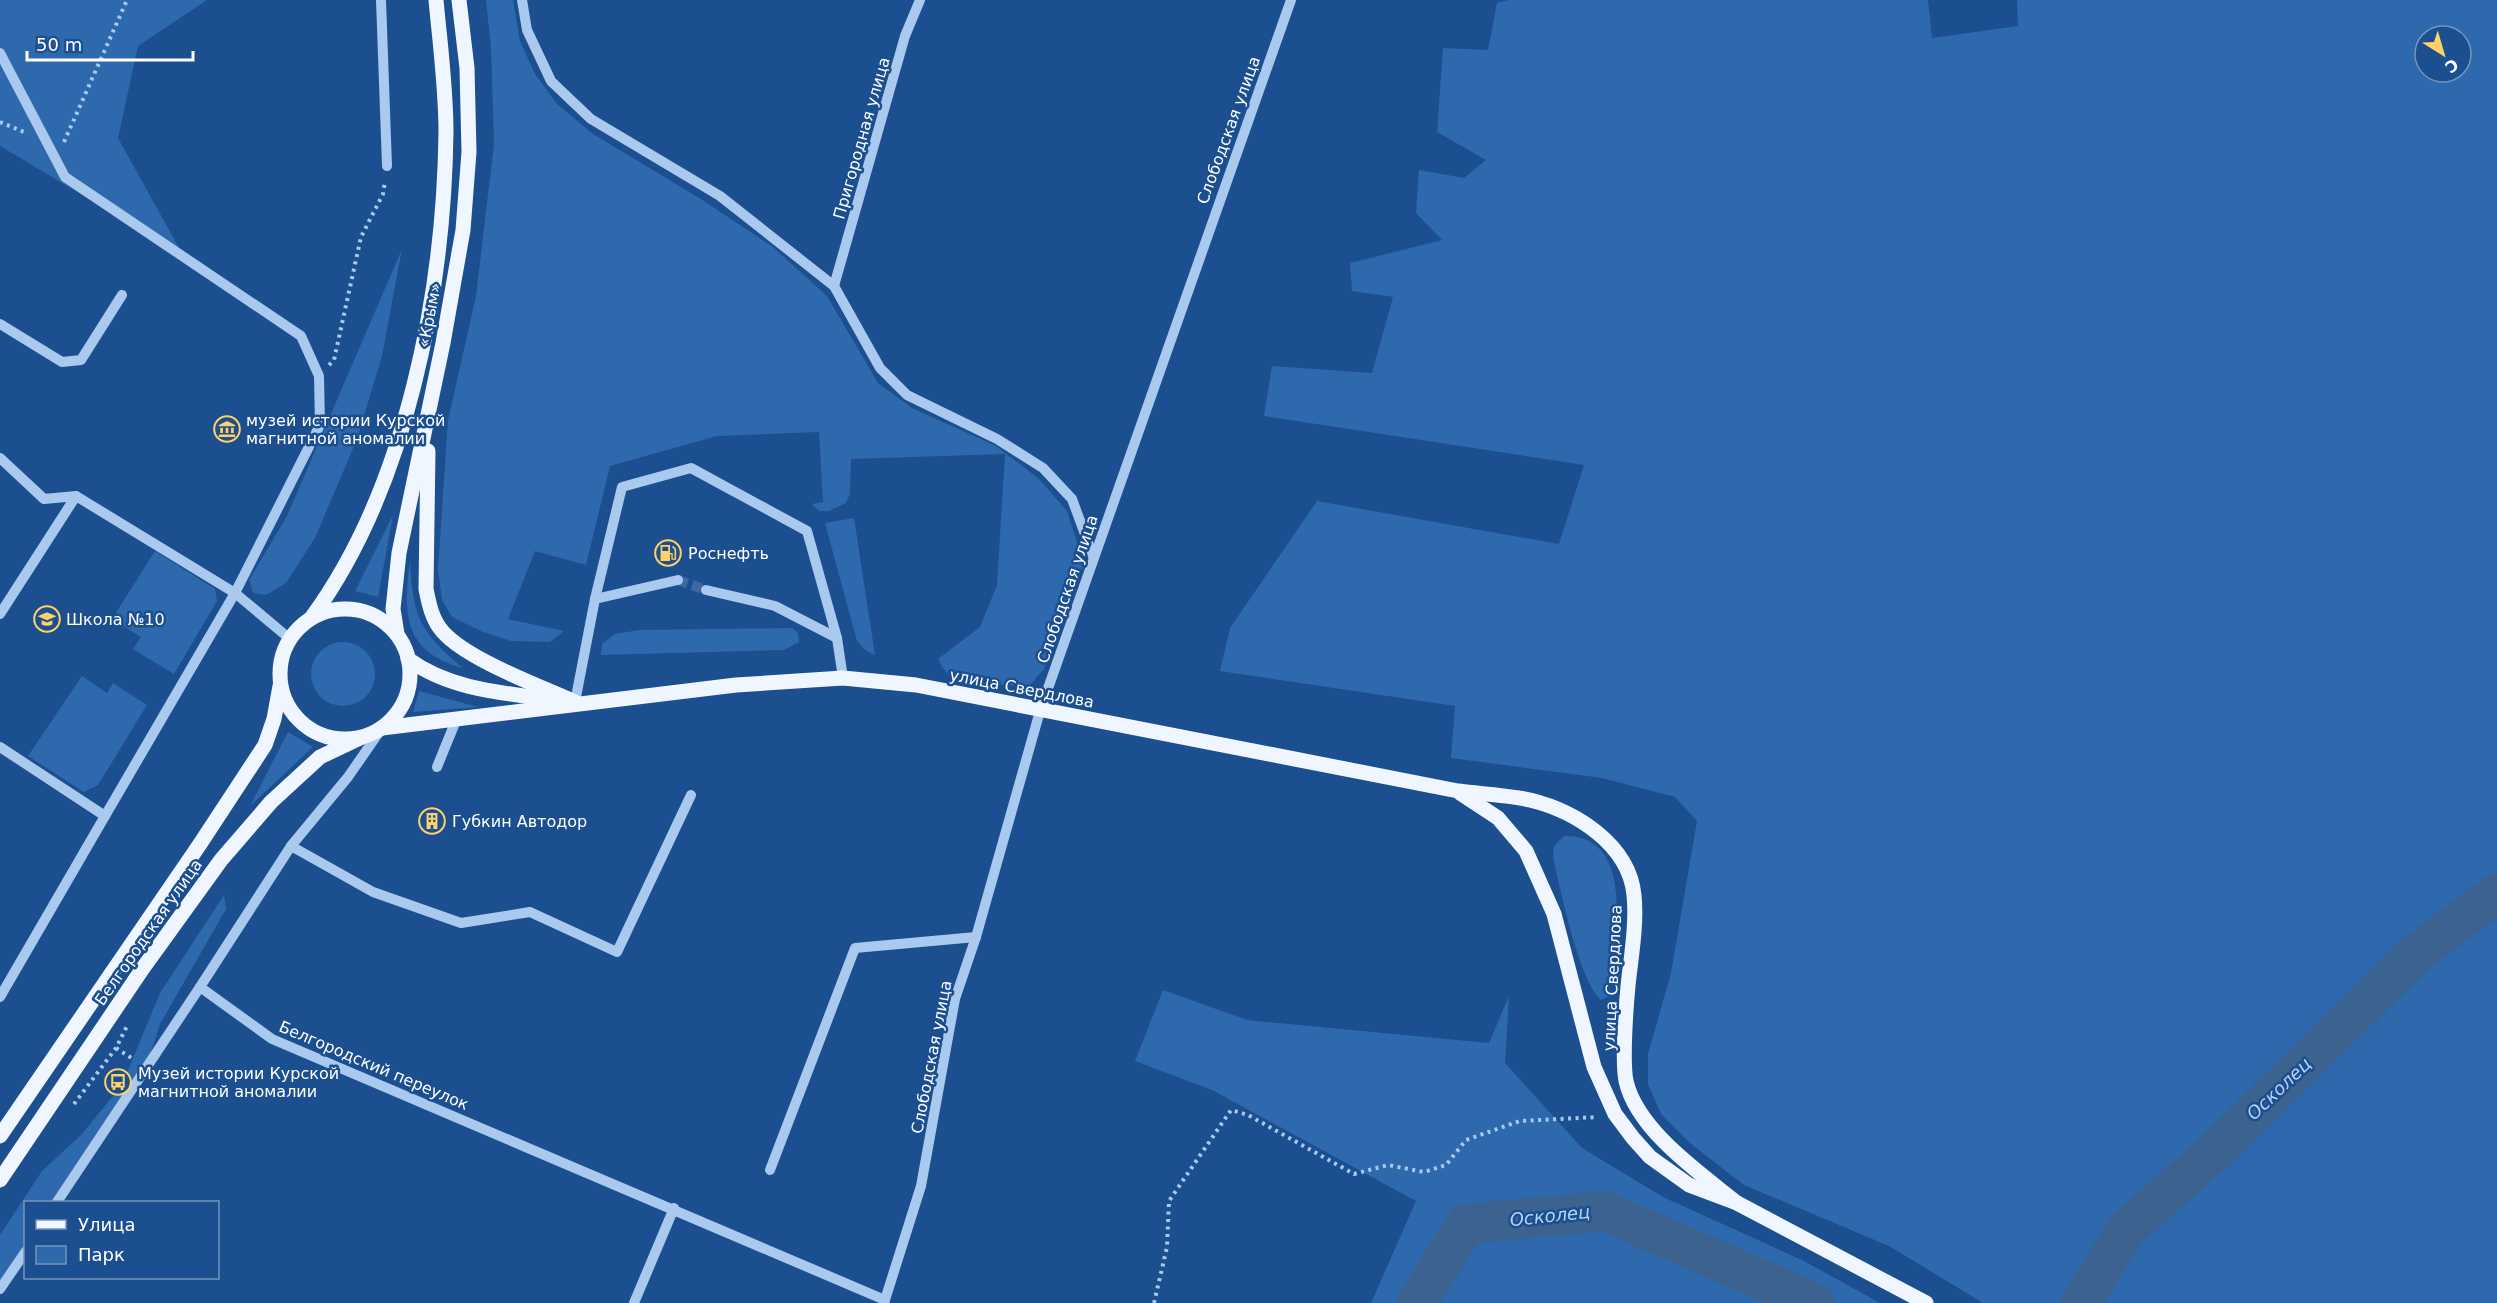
<svg xmlns="http://www.w3.org/2000/svg" width="2497" height="1303" font-family="'DejaVu Sans',sans-serif">
  <rect width="100%" height="100%" fill="#1b4f8f"/>
  <g fill="#2e69ad" fill-rule="evenodd">
    <path d="M0,0h207l-69,46 -20,92 65,117 -183,-109z"/>
    <path d="M486,0h27l7,41 15,33 22,30 36,30 108,65 72,48 54,49 51,87 34,25 84,38 43,33 28,32 17,53 -40,105 -14,16c-19,3 -58,-3 -76,-9 -9,-3 -13,-10 -16,-17l42,-32 17,-42 8,-131 -154,5 -1,35 -4,9 -17,8h-10l-7,-7 11,-2 -4,-70 -102,4 -107,30 -24,99 -51,-14 -27,68 56,12 -14,11 -39,-1 -28,-9 -31,-15 -10,-17 -4,-31 10,-149 28,-124 18,-152 -3,-96z"/>
    <path d="M1508,0h420l4,38 86,-12 -1,-26h480v1303h-514l-94,-57 -145,-61 -53,-41 -30,-30 -13,-30v-30l23,-81 26,-152 -22,-24 -73,-19 -151,-20 4,-52 -235,-35 10,-43 87,-127 242,43 25,-79 -320,-49 8,-50 100,7 21,-76 -41,-6 -2,-28 92,-23 -26,-27 3,-43 45,8 22,-18 -49,-28 6,-84 45,2 9,-47zM2425,36h36v36h-36z"/>
    <path d="M402,249l-20,107 -25,83 -42,99 -29,45 -20,12 -13,-2 -4,-13 38,-64z"/>
    <path d="M393,515l-15,82 -23,-6z"/>
    <path d="M854,518l21,137 -10,-5 -8,-9 -32,-118z"/>
    <path d="M155,551l60,38 2,12 -43,73 -41,-25 8,-12 -29,-18z"/>
    <path d="M410,560c3,57 9,71 53,108 -60,-16 -60,-55 -53,-108z"/>
    <path d="M792,628l6,5 1,9 -15,8 -183,5 1,-11 13,-10 25,-4z"/>
    <circle cx="343" cy="674" r="32"/>
    <path d="M82,676l25,17 6,-10 34,22 -49,80 -14,7 -56,-36z"/>
    <path d="M419,691l59,16 -65,5z"/>
    <path d="M288,732l25,15 -63,59z"/>
    <path d="M1564,836c76,-2 49,115 45,160l-8,4c-22,-19 -41,-112 -48,-143l1,-11z"/>
    <path d="M224,895l2,14 -66,115 -18,56 -81,122h-35l-1,53 -25,39v-59l42,-64 39,-36 41,-50 38,-92z"/>
    <path d="M1163,990l84,30 242,23 20,-47 -4,67 77,85 81,49 141,64 76,42h-46l-229,-102 -145,14 -29,88h-60l45,-102 -204,-111 -77,-29z"/>
    <path d="M1602,1223l185,80h-350l33,-72z"/>
  </g>
  <g fill="none" stroke-linecap="round" stroke-linejoin="round">
    <g stroke="#3c6290" stroke-width="40">
      <path d="M1417,1303l49,-79 138,-13 211,92"/>
      <path d="M2081,1303l45,-73 86,-76 205,-201 80,-60"/>
    </g>
    <path stroke="#3d69a0" stroke-width="10" stroke-dasharray="10 5" stroke-linecap="butt" d="M678,580l28,10"/>
    <g stroke="#a9c9ee" stroke-width="4" stroke-dasharray="3 4.5" stroke-linecap="butt">
      <path d="M0,122l24,10"/>
      <path d="M64,142l63,-142"/>
      <path d="M329,365l5,-5 27,-123 22,-43 2,-13"/>
      <path d="M116,1048l17,11"/>
      <path d="M74,1104l42,-56 11,-22"/>
      <path d="M1154,1303l13,-56 2,-46 62,-91 17,5 106,59 34,-9 36,7 22,-7 20,-25 54,-19 78,-4"/>
    </g>
    <g stroke="#a9c9ee" stroke-width="10">
      <path d="M381,0l6,166"/>
      <path d="M522,0l5,30 24,51 40,38 129,77 114,90 46,82 27,27 90,44 46,29 29,31 21,57"/>
      <path d="M0,53l65,124 236,159 18,40 1,49 -85,168 55,46"/>
      <path d="M834,286l71,-250 15,-36"/>
      <path d="M0,324l62,38 19,-2 41,-65"/>
      <path d="M0,458l44,41 32,-3"/>
      <path d="M706,590l69,16 62,32"/>
      <path d="M595,599l83,-19"/>
      <path d="M0,614l76,-118 159,97 -130,223 -105,-69"/>
      <path d="M575,702l20,-103 27,-112 69,-19 116,63 30,107 6,40"/>
      <path d="M437,767l20,-49"/>
      <path d="M691,795l-74,157 -87,-40 -69,11 -88,-31 -82,-46 -91,141 72,52 613,261"/>
      <path d="M291,846l57,-69 34,-49"/>
      <path d="M0,997l105,-181"/>
      <path d="M770,1170l85,-222 121,-11"/>
      <path d="M57,1202l143,-215"/>
      <path d="M0,1289l26,-38"/>
      <path d="M634,1303l40,-95"/>
      <path d="M884,1303l37,-117 34,-187 21,-62 64,-226 251,-711"/>
    </g>
    <g stroke="#f0f6ff" stroke-width="15">
      <path d="M428,451l-2,138c3,15 6,31 17,43 25,28 97,54 132,70"/>
      <circle cx="345" cy="674" r="65"/>
      <path d="M312,617c95,-130 132,-326 134,-485 0,-44 -6,-89 -10,-132"/>
      <path d="M397,634l-4,-25 6,-56 44,-210 20,-113 6,-78 -2,-84 -8,-68"/>
      <path d="M408,659c42,31 96,34 147,41"/>
      <path d="M382,728l354,-43 107,-7 73,7 542,106c23,3 49,4 72,9 45,11 99,44 104,95 3,29 -3,62 -6,91 -2,21 -6,75 -2,95 11,49 74,92 111,122"/>
      <path d="M1460,793l38,25 28,33 28,63 40,153 21,47 18,24 17,19 39,28 48,18 189,100"/>
      <path d="M0,1136l200,-292 65,-99 9,-26 6,-33"/>
      <path d="M0,1180l143,-212 78,-108 50,-58 49,-45 40,-19"/>
    </g>
  </g>
  <defs>
    <g id="museum-ring" transform="scale(1.35)"><circle r="9.5" fill="#1b4f8f" stroke="#ffd166" stroke-width="1.5"/><path d="M0-6L6-3V-2H-6V-3ZM-5-1h2V3h-2ZM-1-1h2V3h-2ZM3-1h2V3H3ZM-6 4H6V6H-6Z" fill="#ffd166"/></g>
    <g id="fuel-ring" transform="scale(1.35)"><circle r="9.5" fill="#1b4f8f" stroke="#ffd166" stroke-width="1.5"/><path d="M-5.5-6h7V0h2V4h1.3V-2.5L3-4.5l.8-.8L6-3V5H2.5V1h-1V6h-7ZM-4.2-4.7v3.2H.2V-4.7Z" fill="#ffd166"/></g>
    <g id="school-ring" transform="scale(1.35)"><circle r="9.5" fill="#1b4f8f" stroke="#ffd166" stroke-width="1.5"/><path d="M0-5L7-2L0 1L-7-2ZM-4 1L0 2.5L4 1V4Q0 6-4 4Z" fill="#ffd166"/></g>
    <g id="building-ring" transform="scale(1.35)"><circle r="9.5" fill="#1b4f8f" stroke="#ffd166" stroke-width="1.5"/><path d="M-4-6H4V6H1V3H-1V6H-4ZM-2.5-4.3h1.7v1.8h-1.7ZM.8-4.3h1.7v1.8H.8ZM-2.5-1h1.7V.8h-1.7ZM.8-1h1.7V.8H.8Z" fill="#ffd166"/></g>
    <g id="bus-ring" transform="scale(1.35)"><circle r="9.5" fill="#1b4f8f" stroke="#ffd166" stroke-width="1.5"/><path d="M-5-6H5V4H4V6H2V4H-2V6H-4V4H-5ZM-3.5-4V0h7V-4ZM-3.5 1.2v1.5H-2V1.2ZM2 1.2v1.5H3.5V1.2Z" fill="#ffd166"/></g>
  </defs>
  <g fill-rule="evenodd">
    <use href="#museum-ring" x="227" y="429"/>
    <use href="#fuel-ring" x="668" y="553"/>
    <use href="#school-ring" x="47" y="619"/>
    <use href="#building-ring" x="432" y="821"/>
    <use href="#bus-ring" x="118" y="1082"/>
  </g>
  <g text-anchor="middle" stroke-width="5" stroke-linejoin="round" paint-order="stroke">
    <g font-size="16" fill="#fff" stroke="#1b4f8f">
      <text transform="translate(1228 130) rotate(-70)" y="6">Слободская улица</text>
      <text transform="translate(861 138) rotate(-74)" y="6">Пригородная улица</text>
      <text transform="translate(429 315) rotate(-79)" y="6">«Крым»</text>
      <text transform="translate(1067 589) rotate(-71)" y="6">Слободская улица</text>
      <text transform="translate(1022 688) rotate(11)" y="6">улица Свердлова</text>
      <text transform="translate(148 932) rotate(-55)" y="6">Белгородская улица</text>
      <text transform="translate(1612 978) rotate(-87)" y="6">улица Свердлова</text>
      <text transform="translate(931 1057) rotate(-79)" y="6">Слободская улица</text>
      <text transform="translate(374 1065) rotate(23)" y="6">Белгородский переулок</text>
    </g>
    <g font-size="16" fill="#fff" stroke="#1b4f8f" text-anchor="start">
      <text x="246" y="426">музей истории Курской<tspan x="246" dy="18">магнитной аномалии</tspan></text>
      <text x="688" y="559">Роснефть</text>
      <text x="66" y="625">Школа №10</text>
      <text x="452" y="827">Губкин Автодор</text>
      <text x="138" y="1079">Музей истории Курской<tspan x="138" dy="18">магнитной аномалии</tspan></text>
    </g>
    <g font-size="18" font-style="italic" fill="#b5d3f5" stroke="#1b4f8f">
      <text transform="translate(2279 1089) rotate(-44)" y="6">Осколец</text>
      <text transform="translate(1550 1216) rotate(-6)" y="6">Осколец</text>
    </g>
  </g>
  <rect x="24" y="1201" width="195" height="78" fill="#1b4f8f" stroke="#7695bc" stroke-width="1.5"/>
  <rect x="36" y="1220" width="30" height="9" fill="#f0f6ff" stroke="#7695bc" stroke-width="1.5"/>
  <text x="78" y="1231" font-size="18" fill="#ffffff">Улица</text>
  <rect x="36" y="1246" width="30" height="18" fill="#2e69ad" stroke="#7695bc" stroke-width="1.5"/>
  <text x="78" y="1261" font-size="18" fill="#ffffff">Парк</text>
  <g transform="translate(2443 54) rotate(143)"><circle r="28" fill="#1b4f8f" stroke="#7695bc" stroke-width="1.5"/>
  <path d="M0-4.5L10 22L0 15L-10 22Z" fill="#ffd166"/>
  <text y="-9" font-size="16" font-weight="bold" text-anchor="middle" fill="#ffffff">С</text>
  </g>
  <path d="M27 51v9h166v-9" fill="none" stroke="#ffffff" stroke-width="3"/>
  <text x="36" y="51" font-size="18" fill="#ffffff" stroke="#1b4f8f" stroke-width="4.5" paint-order="stroke">50 m</text>
</svg>
